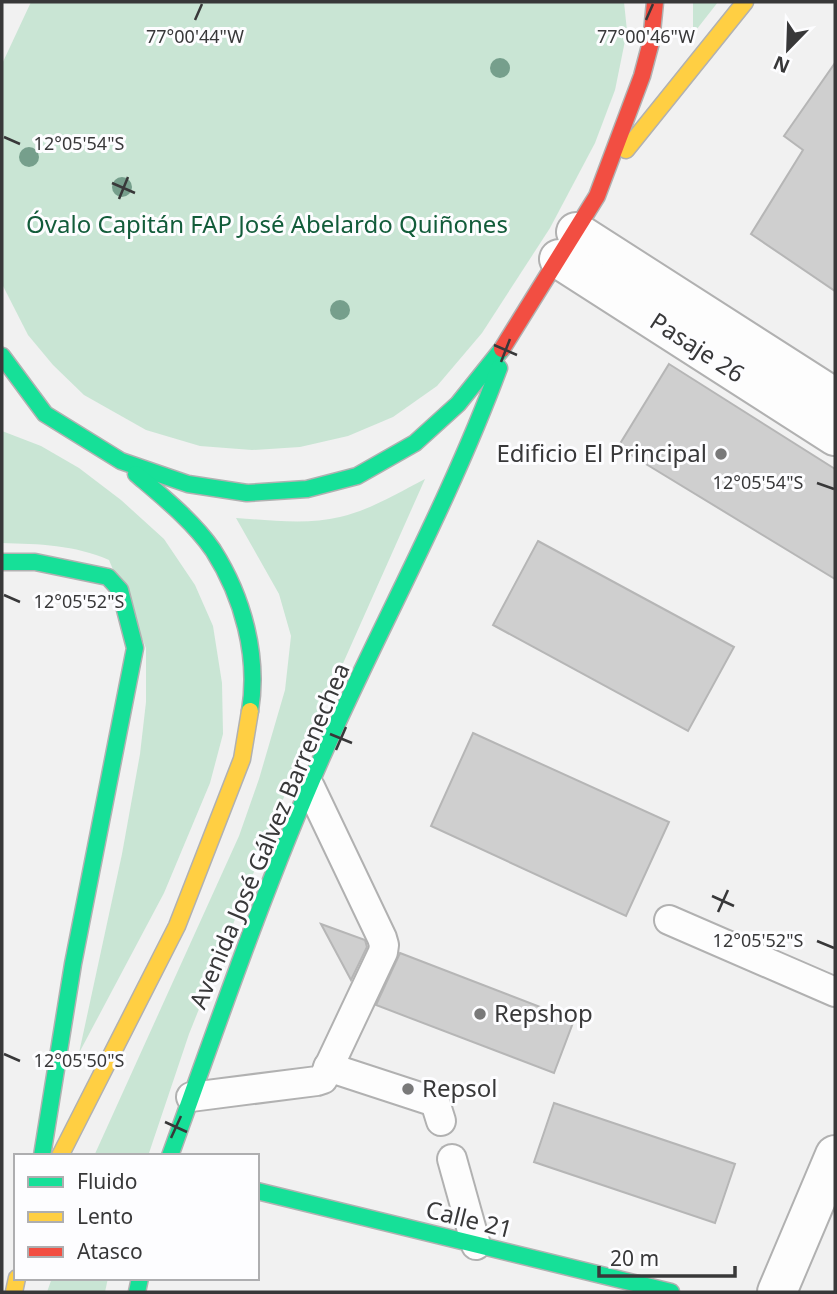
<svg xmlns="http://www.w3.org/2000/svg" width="837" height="1294" font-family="'Noto Sans',sans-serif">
  <rect width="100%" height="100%" fill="#f1f1f1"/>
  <g fill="#c9e5d4">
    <path d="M31,2h593l3,29 -12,59 -20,53 -45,85 -68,105 -45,53 -44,31 -45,19 -48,11 -48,3 -52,-4 -54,-16 -62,-35 -31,-30 -25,-30 -26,-51v-220z"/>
    <path d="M693,2h25l-25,32z"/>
    <path d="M2,431l39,15 38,22 42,32 43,39 31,46 18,41 9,57 1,51 -13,49 -46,110 -85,160 43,-199 18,-100 6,-52v-54l-37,-88c-34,-15 -70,-16 -107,-17z"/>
    <path d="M425,479l-137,308 -99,247 -41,122h-54l145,-320 20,-57 26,-89 6,-54 -12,-42 -43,-76c33,2 71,7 104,-1 30,-7 58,-24 85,-38z"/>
    <path d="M52,1278h56l-3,14h-58z"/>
  </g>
  <g fill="#cfcfcf" stroke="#b6b6b6" stroke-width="2">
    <path d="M835,63v228l-84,-57 52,-84 -19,-14z"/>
    <path d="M669,364l166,105v110l-217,-132z"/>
    <path d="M538,541l196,106 -46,84 -195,-106z"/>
    <path d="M473,733l196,89 -43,94 -195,-90z"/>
    <path d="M321,924l44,16 2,7 -16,33z"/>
    <path d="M400,953l174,67 -20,53 -178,-68z"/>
    <path d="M554,1103l181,61 -20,59 -181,-61z"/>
  </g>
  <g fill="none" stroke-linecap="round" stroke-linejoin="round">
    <g stroke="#b1b1b1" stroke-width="32">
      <g id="lane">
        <path d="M669,920l166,72"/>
        <path d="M328,1067l104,34 4,4 5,16"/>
        <path d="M191,1097l126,-16 6,-2 60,-127 1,-7 -2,-7 -72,-151"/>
        <path d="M452,1159l24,86"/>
      </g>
    </g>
    <g stroke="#b1b1b1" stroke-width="42">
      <g id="street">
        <path d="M576,232l259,166"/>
        <path d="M559,259l276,177"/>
        <path d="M777,1292l58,-137"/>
      </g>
    </g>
    <g stroke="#b1b1b1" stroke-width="19">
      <g id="fast">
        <path d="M2,356l43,58 76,47 67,23 59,9 60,-4 50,-13 58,-33 43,-39 44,-55"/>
        <path d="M136,474c27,23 57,47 77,76 30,47 46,106 37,161"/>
        <path d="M2,562h33l73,15 12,13 15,58 -62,316 -31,192"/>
        <path d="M170,1156c48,-133 94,-267 151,-397 58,-131 128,-256 178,-391"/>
        <path d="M257,1191l414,101"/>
        <path d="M137,1292l3,-14"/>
      </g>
    </g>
    <g stroke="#b1b1b1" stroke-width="19">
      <g id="slow">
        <path d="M626,150l119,-148"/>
        <path d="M60,1156l117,-230 65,-167 8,-48"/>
        <path d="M14,1292l3,-14"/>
      </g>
    </g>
    <g stroke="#b1b1b1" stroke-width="19">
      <path id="jam" d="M502,349l95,-153 45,-120 9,-34 4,-40"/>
    </g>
    <use href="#lane" stroke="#fdfdfd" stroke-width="28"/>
    <use href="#street" stroke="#fdfdfd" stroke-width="38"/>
    <use href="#fast" stroke="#16e098" stroke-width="16"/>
    <use href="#slow" stroke="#ffcf43" stroke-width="16"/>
    <use href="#jam" stroke="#f24e42" stroke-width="16"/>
  </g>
  <g fill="#769f8c">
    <circle cx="500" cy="68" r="10"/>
    <circle cx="29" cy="157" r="10"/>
    <circle cx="122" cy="187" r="10"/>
    <circle cx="340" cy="310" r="10"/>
  </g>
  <path fill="none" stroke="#383839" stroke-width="2.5" d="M195,20l7,-16M646,20l7,-16M4,137l16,7M112,183l23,10M119,199l9,-22M494,345l23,10M501,362l9,-23M817,483l17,6M4,595l16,7M330,734l22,9M336,750l10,-23M712,896l22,10M718,912l10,-22M817,941l17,7M4,1054l16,7M165,1122l22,10M171,1138l10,-22"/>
  <g fill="#797979" stroke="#fdfdff" stroke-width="2.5">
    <circle cx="721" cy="454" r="7"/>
    <circle cx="480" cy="1014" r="7"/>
    <circle cx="408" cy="1089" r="7"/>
  </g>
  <g text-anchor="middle" stroke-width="6" stroke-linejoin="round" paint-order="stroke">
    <g font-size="24" fill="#125c3a" stroke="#fdfdff">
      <text x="267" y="233">Óvalo Capitán FAP José Abelardo Quiñones</text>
    </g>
    <g font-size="24" fill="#383839" stroke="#fdfdff">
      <text transform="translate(697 348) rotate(33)" y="8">Pasaje 26</text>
      <text transform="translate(270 836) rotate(-67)" y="8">Avenida José Gálvez Barrenechea</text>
      <text transform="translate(469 1220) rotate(14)" y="8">Calle 21</text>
    </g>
    <g font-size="24" fill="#383839" stroke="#fdfdff" text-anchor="start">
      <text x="707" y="462" text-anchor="end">Edificio El Principal</text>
      <text x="494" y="1022">Repshop</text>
      <text x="422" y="1097">Repsol</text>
    </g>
  </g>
  <g font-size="18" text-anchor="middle" fill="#383839" stroke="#fdfdff" stroke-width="6" stroke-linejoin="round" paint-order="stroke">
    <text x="646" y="43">77°00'46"W</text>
    <text x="195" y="43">77°00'44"W</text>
    <text x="79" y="150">12°05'54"S</text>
    <text x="758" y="489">12°05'54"S</text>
    <text x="79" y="608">12°05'52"S</text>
    <text x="758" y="947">12°05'52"S</text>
    <text x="79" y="1067">12°05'50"S</text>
  </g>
  <rect width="837" height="1294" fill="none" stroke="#383839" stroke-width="7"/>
  <rect x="14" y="1154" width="245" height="126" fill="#fdfdff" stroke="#aeaeb0" stroke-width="2"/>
  <rect x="28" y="1177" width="35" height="10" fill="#16e098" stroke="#aeaeb0" stroke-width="2"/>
  <text x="77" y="1189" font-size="21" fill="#383839">Fluido</text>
  <rect x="28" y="1212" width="35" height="10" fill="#ffcf43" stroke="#aeaeb0" stroke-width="2"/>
  <text x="77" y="1224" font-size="21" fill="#383839">Lento</text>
  <rect x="28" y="1247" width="35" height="10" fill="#f24e42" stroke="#aeaeb0" stroke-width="2"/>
  <text x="77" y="1259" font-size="21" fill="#383839">Atasco</text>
  <g transform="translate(788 49) rotate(203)" stroke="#fdfdff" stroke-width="5" paint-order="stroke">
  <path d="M0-5L12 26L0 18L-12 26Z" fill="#383839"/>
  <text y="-10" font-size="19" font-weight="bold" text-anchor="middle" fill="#383839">N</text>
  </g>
  <path d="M599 1266v10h136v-10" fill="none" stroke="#383839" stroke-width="3.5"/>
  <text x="610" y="1266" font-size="21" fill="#383839" stroke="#fdfdff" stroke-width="5" paint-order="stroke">20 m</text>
</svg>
